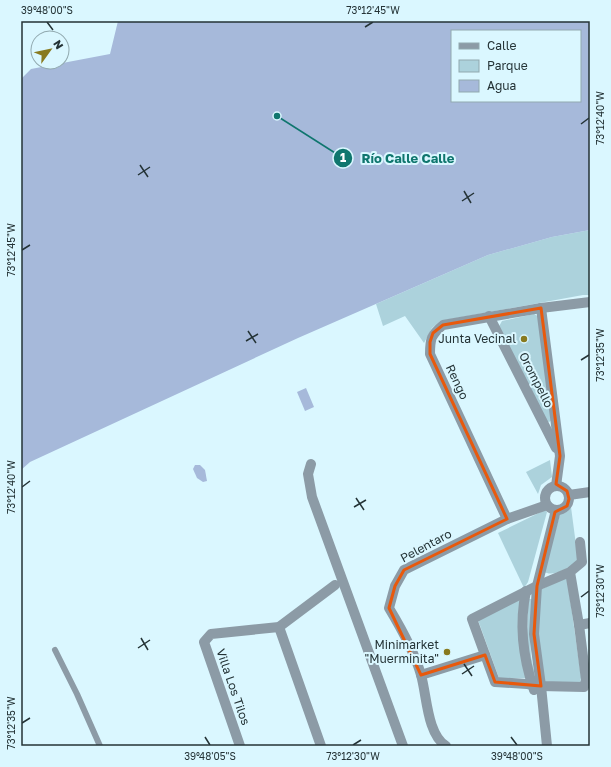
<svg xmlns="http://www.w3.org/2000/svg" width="611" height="767" font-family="'Golos Text',sans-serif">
  <rect width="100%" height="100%" fill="#daf7ff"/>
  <g fill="#acd2dc">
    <path d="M590,230v65h-7l-143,26 -8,7 -8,15 -19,-27 -22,10 -7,-22 112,-49 64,-18z"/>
    <path d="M534,314l5,3 13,103 -3,2 -3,-1 -48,-93 4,-7z"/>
    <path d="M550,460l2,17 -11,8 -3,9 -12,-22z"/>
    <path d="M571,507l7,53 -1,3c-10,5 -23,14 -33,9l16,-58z"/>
    <path d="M545,510l2,2 -19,70 -4,6 -26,-55z"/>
    <path d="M567,577l14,100 -1,7 -36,-2 -6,-37 2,-55z"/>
    <path d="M521,599l7,79h-29l-21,-58z"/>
    <path d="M528,599h4l-2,38 1,19 5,25 -9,-30z"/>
  </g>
  <g fill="#a6b9da" fill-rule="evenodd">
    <path d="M118,21h472v209l-38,7 -64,18 -190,83 -268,124 -9,8v-391l10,-10 79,-15zM452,31h128v70h-128z"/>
    <path d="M306,388l8,19 -9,4 -8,-19z"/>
    <path d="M195,465h5l5,5 2,11 -4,1 -6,-4 -4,-9z"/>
  </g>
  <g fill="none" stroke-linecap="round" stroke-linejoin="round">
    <path stroke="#8c9ba6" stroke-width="6" d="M55,650l22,44 23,52"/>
    <g stroke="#8c9ba6" stroke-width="10">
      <path d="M541,308l19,148 -4,30"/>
      <path d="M489,316l67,132"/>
      <path d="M311,464l-3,10 4,23 91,249"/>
      <circle cx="557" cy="498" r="12"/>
      <path d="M569,495l21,-3"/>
      <path d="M507,519l-77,-165c0,-15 1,-19 13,-29l98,-17 49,-6"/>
      <path d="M570,572l9,53 7,55 -2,7 -43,-1 -14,-2 -32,-2 -23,-63 65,-33 33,-14 12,-10 -2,-20"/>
      <path d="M526,591c-7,33 -3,67 8,99"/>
      <path d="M579,625l11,-2"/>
      <path d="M279,627l42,119"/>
      <path d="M421,675l64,-20"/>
      <path d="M240,746l-36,-104 7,-8 68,-7 56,-42"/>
      <path d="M446,746c-19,-12 -19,-50 -25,-71 -6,-22 -20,-47 -32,-67l6,-22 9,-16 103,-51 40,-14"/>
      <path d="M547,746l-6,-60 -7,-52 3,-48 19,-76"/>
    </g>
  </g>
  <path fill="none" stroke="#e8590c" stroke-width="3" stroke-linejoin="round" d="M541,308l19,148 -4,28 11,7 2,8 -2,7 -12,6 -18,74 -3,48 7,52 -46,-4 -10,-27 -64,20 -32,-67 6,-22 9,-16 103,-51 -77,-165v-12l3,-9 10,-8z"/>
  <path fill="none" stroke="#243336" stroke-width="1.5" d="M47,22l6,8M365,27l8,-5M581,124l8,-6M140,165l8,12M138,175l12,-8M464,191l7,12M462,201l12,-8M22,250l8,-5M248,331l8,12M246,341l12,-7M581,360l8,-5M22,487l8,-6M356,498l8,12M354,507l12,-7M581,597l8,-6M141,638l7,12M138,648l12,-8M464,664l8,12M462,674l12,-8M22,723l8,-5M205,737l5,8M511,737l6,8M353,745l8,-5"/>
  <g fill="#887a1f" stroke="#daf7ff" stroke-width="1.5">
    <circle cx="524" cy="339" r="4"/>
    <circle cx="447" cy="652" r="4"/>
  </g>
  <g text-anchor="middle" stroke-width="4" stroke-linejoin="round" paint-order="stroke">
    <g font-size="12" fill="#243336" stroke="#daf7ff" text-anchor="end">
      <text x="516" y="343">Junta Vecinal</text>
      <text x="439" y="649">Minimarket<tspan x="439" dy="14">"Muerminita"</tspan></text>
    </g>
    <g font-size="12" fill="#243336" stroke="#daf7ff">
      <text transform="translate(536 380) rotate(63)" y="4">Orompello</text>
      <text transform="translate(457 382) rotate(65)" y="4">Rengo</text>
      <text transform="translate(426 546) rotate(-28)" y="4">Pelentaro</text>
      <text transform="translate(233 687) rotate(71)" y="4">Villa Los Tilos</text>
    </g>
  </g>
  <path fill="none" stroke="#0f766e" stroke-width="1.5" d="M277 116L343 158"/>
  <g fill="#0f766e" stroke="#daf7ff" stroke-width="1.5">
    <circle cx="277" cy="116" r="4"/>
    <circle cx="343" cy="158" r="10"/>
  </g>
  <g font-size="12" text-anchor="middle" font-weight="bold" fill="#fff">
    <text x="343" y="162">1</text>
  </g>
  <g font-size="13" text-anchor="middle" font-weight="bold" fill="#0f766e" stroke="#daf7ff" stroke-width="4" stroke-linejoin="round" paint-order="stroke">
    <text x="408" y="163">Río Calle Calle</text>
  </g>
  <rect width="611" height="767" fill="none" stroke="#daf7ff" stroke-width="44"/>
  <rect x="451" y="30" width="130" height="72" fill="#daf7ff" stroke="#91a9af"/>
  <rect x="459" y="43" width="20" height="6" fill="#8c9ba6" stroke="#91a9af"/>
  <text x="487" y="50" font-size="12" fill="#243336">Calle</text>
  <rect x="459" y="60" width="20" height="12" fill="#acd2dc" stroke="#91a9af"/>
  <text x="487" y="70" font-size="12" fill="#243336">Parque</text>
  <rect x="459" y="80" width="20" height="12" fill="#a6b9da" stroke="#91a9af"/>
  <text x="487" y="90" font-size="12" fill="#243336">Agua</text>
  <g transform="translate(50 50) rotate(57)"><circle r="19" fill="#daf7ff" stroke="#91a9af"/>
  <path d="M0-3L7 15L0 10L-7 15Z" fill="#887a1f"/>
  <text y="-6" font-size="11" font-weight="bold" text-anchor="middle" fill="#243336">N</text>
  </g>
  <rect x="22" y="22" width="567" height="723" fill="none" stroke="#243336" stroke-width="1.5"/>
  <g font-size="10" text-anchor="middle" fill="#243336">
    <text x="47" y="14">39°48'00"S</text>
    <text x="373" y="14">73°12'45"W</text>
    <text transform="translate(600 118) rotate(-90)" y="4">73°12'40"W</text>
    <text transform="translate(11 250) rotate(-90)" y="4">73°12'45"W</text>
    <text transform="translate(600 355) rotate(-90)" y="4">73°12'35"W</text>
    <text transform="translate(11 487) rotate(-90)" y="4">73°12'40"W</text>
    <text transform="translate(600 591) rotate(-90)" y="4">73°12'30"W</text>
    <text transform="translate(11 723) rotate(-90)" y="4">73°12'35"W</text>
    <text x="210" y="760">39°48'05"S</text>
    <text x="353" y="760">73°12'30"W</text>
    <text x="517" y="760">39°48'00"S</text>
  </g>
</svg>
